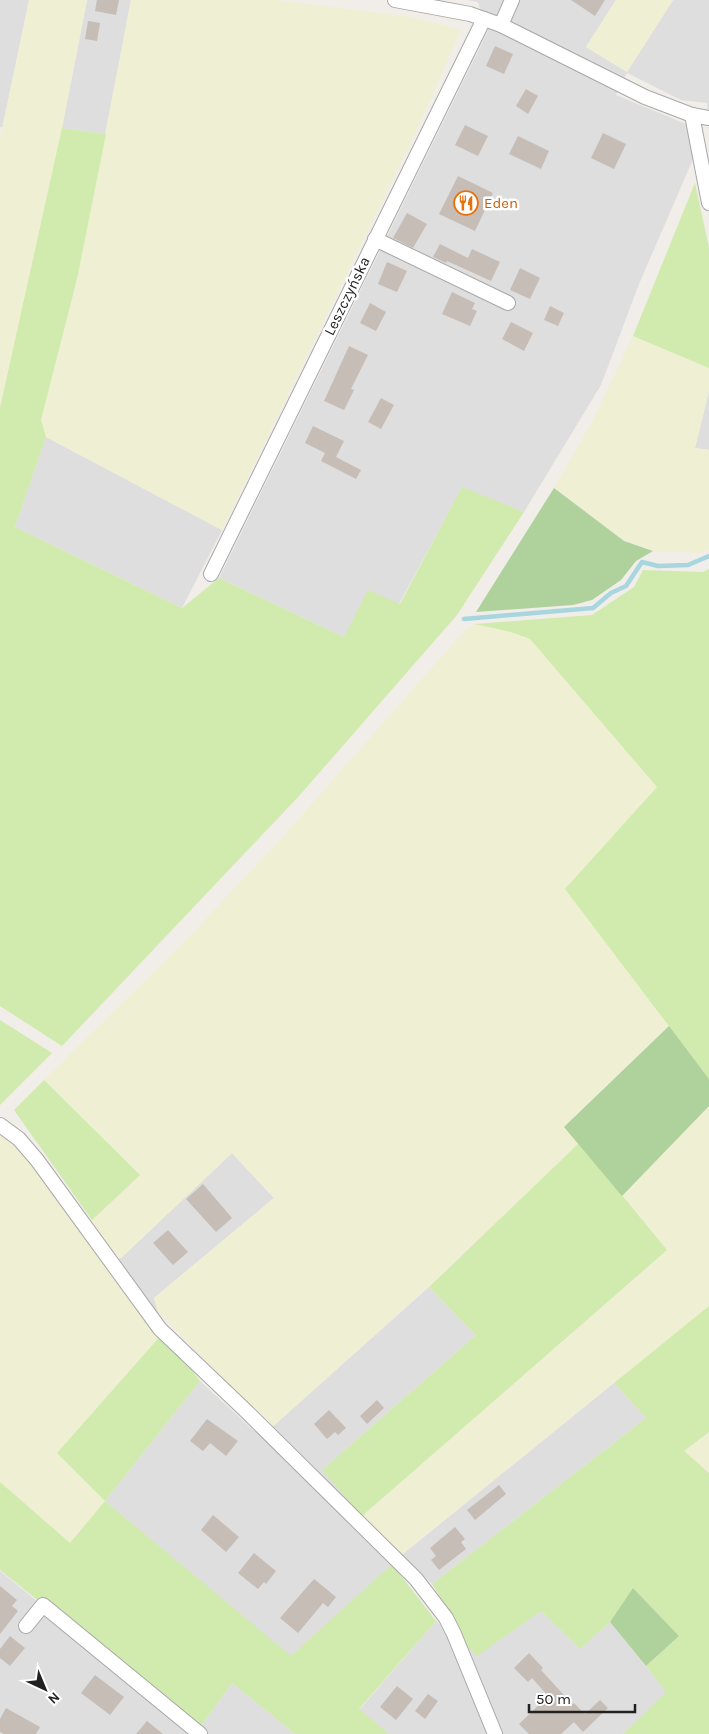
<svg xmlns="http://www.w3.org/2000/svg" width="709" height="1734" font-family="Karla,sans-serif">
  <rect width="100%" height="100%" fill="#f1ede8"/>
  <g fill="#dfdede">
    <path d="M0,0h29l-26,127h-3z"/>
    <path d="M87,0h44l-25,134 -44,-6z"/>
    <path d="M467,0h149l-30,47 41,25 46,-72h36v130l-2,-27 -26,-3 -54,-27 -11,22 70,29 8,33 -55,127 -38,101 -77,127 -62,-24 -63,116 -55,33 -125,-59 269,-547 -10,-29z"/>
    <path d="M709,391v59l-14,-2z"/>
    <path d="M46,437l176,93 -40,78 -167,-81z"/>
    <path d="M232,1153l42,45 -120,100 10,34 -60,-70 17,-4z"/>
    <path d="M429,1287l47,48 -154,135 81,84 211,-171 32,35 -214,166 -30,-29 -111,102 -186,-156 95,-120 61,56z"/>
    <path d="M0,1571l161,130 38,28 33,-46 63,51h-295z"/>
    <path d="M541,1611l39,38 30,-27 57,70 -44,42h-234l-30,-24 77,-89 41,34z"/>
  </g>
  <g fill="#eff0d3">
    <path d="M29,0h58l-30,153 -57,255v-270z"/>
    <path d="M131,0h146l135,17 49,13 -46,104 -193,396 -176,-93 -5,-17 36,-141z"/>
    <path d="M616,0h57l-46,72 -41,-25z"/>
    <path d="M633,336l76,32v23l-14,57 14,2v99l-9,4 -47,-2 -29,-10 -70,-53 37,-64z"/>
    <path d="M475,624l36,8 25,9 122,146 -92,102 103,137 -105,101 15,16 -151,144 -158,142 -113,-119 -3,-12 120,-100 -42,-45 -111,105 -34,-33 53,-51 -96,-94 141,-139 95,-101 185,-210z"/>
    <path d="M709,1106v200l-307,248 -40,-38 305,-266 -45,-54z"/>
    <path d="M0,1134l25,21 79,107 60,70 -59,169 -35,42 -70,-61z"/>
    <path d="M709,1432v41l-25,-22z"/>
  </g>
  <g fill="#d0ebad">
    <path d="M62,128l44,6 -29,145 -36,141 5,17 -31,90 167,81 37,-30 125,59 24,-47 32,14 62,-117 62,25 -67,103 -158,181 -237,250 -62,-40v-598z"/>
    <path d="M695,183l14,65v120l-76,-32z"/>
    <path d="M709,569v510l-144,-190 92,-102 -127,-148 -19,-7 -36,-8 117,-9 42,-28 9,-17 60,2z"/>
    <path d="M0,1020l52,33 -52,52z"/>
    <path d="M44,1080l96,95 -48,45 -78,-110z"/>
    <path d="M579,1143l88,107 -305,266 -40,-46 154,-135 -47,-48z"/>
    <path d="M709,1306v126l-25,19 25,22v261h-86l43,-42 -20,-26 33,-30 -46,-48 -23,34 -30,27 -39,-38 -64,45 -10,-9 -13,-28 -22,-35 214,-166 -32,-35z"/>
    <path d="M164,1332l36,49 -95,120 186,155 101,-92 44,57 -77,88 30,25h-94l-63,-51 -33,46 -199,-159v-88l70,61 35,-42 -48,-48z"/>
  </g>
  <g fill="#afd19c">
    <path d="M554,488l70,53 29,10 -17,10 -15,19 -29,20 -19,5 -97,7z"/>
    <path d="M669,1026l40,53v27l-87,90 -58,-69z"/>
    <path d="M633,1588l46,48 -33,30 -36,-44z"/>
  </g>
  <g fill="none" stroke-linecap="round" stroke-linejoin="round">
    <path stroke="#a8d6df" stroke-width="4.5" d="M464,619l129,-11 18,-15 15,-7 16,-24 16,4 30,-1 21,-9"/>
  </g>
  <g fill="#c6bdb6">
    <path d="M97,0h22l-3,15 -21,-4z"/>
    <path d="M571,0h34l-10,16z"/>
    <path d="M88,21l12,2 -3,18 -12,-2z"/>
    <path d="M495,46l18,8 -9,20 -18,-8z"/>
    <path d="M526,89l12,7 -10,18 -12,-8z"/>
    <path d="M465,125l23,11 -10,20 -23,-11z"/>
    <path d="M603,133l23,11 -12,25 -23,-11z"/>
    <path d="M518,136l31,15 -8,18 -32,-15z"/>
    <path d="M458,176l35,17 -18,38 -36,-17z"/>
    <path d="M407,213l20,11 -14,24 -20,-10z"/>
    <path d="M440,244l28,14 4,-9 28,13 -9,19 -44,-20 -1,2 -13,-6z"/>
    <path d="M387,262l20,9 -10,21 -19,-8z"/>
    <path d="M520,268l20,10 -10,21 -20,-9z"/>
    <path d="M452,292l23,11 -3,6 5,2 -7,15 -28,-12z"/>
    <path d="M370,303l16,9 -10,19 -16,-8z"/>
    <path d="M550,306l14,7 -6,13 -14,-6z"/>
    <path d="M511,322l22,11 -9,18 -22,-12z"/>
    <path d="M349,346l19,9 -17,34 3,1 -10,20 -20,-9z"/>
    <path d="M381,398l13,7 -13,24 -13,-7z"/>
    <path d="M313,426l31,15 -8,16 25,13 -5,9 -35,-18 4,-8 -20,-10z"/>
    <path d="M203,1184l29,34 -16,14 -30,-33z"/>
    <path d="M168,1230l20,22 -15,13 -20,-22z"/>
    <path d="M377,1400l7,8 -17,16 -7,-8z"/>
    <path d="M329,1410l17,18 -8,7 -3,-3 -8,7 -13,-15z"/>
    <path d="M207,1419l31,22 -12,15 -16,-13 -7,8 -13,-10z"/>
    <path d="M499,1485l7,9 -31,26 -8,-10z"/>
    <path d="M213,1515l26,22 -13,15 -25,-22z"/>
    <path d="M455,1527l10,12 -4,3 5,7 -27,21 -8,-10 5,-4 -6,-8z"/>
    <path d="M254,1553l22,18 -10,13 -2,-2 -6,7 -20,-16z"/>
    <path d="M314,1579l22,18 -8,10 -5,-4 -25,30 -18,-15z"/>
    <path d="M0,1586l17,14 -5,6 6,5 -18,23z"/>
    <path d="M10,1636l15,12 -15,18 -10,-8v-9z"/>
    <path d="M529,1653l14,15 -2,2 31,34 2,-1 11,11 15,-14 8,8 -25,24 -9,-10 -13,12h-32l-10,-10 29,-28 -16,-18 -4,4 -14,-14z"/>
    <path d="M95,1675l29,22 -14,18 -29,-22z"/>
    <path d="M397,1686l16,13 -17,21 -16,-13z"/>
    <path d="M428,1694l10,7 -13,18 -10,-8z"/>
    <path d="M6,1708l34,19 -4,7h-32l-4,-2v-13z"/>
    <path d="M147,1721l16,13h-27z"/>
  </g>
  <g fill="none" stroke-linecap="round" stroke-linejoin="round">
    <g stroke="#a8a8a8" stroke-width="16">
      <g id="minor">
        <path d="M395,0l75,14 31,11 144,72 47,18 17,3"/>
        <path d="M501,25l11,-25"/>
        <path d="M692,115l17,88"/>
        <path d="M375,239l133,64"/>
        <path d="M211,574l273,-555"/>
        <path d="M0,1125l19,14 18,21 123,169 85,81 171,169 30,39 8,16 41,100"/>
        <path d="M26,1626l17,-21 157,129"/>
      </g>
    </g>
    <use href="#minor" stroke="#fff" stroke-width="14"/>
  </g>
  <defs>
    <g id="restaurant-ring" transform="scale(1.25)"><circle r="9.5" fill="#fff" stroke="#e8710a" stroke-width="1.5"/><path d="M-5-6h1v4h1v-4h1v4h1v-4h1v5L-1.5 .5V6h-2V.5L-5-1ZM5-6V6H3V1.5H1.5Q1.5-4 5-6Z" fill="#e8710a"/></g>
  </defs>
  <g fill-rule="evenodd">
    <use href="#restaurant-ring" x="466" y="203"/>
  </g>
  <g text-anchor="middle" stroke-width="5" stroke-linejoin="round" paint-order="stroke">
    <g font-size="15" fill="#c56008" stroke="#fff" text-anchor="start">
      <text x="484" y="208">Eden</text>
    </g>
    <g font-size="15" fill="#212121" stroke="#fff">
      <text transform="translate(347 296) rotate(-64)" y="5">Leszczyńska</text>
    </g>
  </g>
  <g transform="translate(45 1689) rotate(136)" stroke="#ffffff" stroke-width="4" paint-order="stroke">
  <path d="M0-4L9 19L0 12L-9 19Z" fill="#212121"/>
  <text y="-8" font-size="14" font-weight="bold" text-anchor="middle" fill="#212121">N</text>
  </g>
  <path d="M529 1704v8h106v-8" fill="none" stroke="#212121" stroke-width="2.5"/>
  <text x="536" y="1704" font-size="15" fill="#212121" stroke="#ffffff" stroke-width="4" paint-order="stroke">50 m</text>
</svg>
